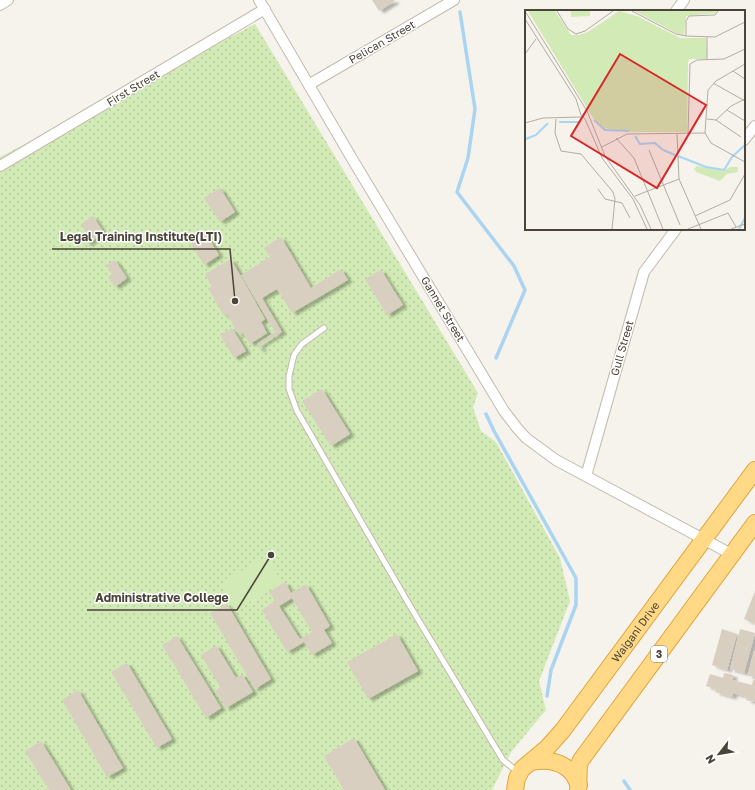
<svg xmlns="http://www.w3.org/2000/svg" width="755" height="790" font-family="'Golos Text',sans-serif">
  <defs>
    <pattern id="green-dots" width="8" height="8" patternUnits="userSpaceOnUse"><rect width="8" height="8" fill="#d2eab5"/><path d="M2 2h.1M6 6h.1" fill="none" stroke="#b6ca9c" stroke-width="1.8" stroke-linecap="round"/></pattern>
    <filter id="shadow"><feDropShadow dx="4.5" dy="2.5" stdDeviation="1" flood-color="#0004"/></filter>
  </defs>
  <rect width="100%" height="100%" fill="#f6f3ec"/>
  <path fill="url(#green-dots)" d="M255,24l223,369 -5,14 8,24 15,11 64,116 10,43 -31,80 7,29 -35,42 -19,38h-492v-633z"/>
  <path fill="#d2eab5" d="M266,556l16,26 -45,28 -16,-26z"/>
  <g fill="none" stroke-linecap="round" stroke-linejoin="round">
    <g stroke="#a9d4f2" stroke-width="3.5">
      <path d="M460,12l15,97 -7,49 -11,34 57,74 11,24 -29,68"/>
      <path d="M486,414l8,17 82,147v27l-25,65 -4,26"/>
      <path d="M624,781l6,9"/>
    </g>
  </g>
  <g fill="#d8cfc1" fill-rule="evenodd" filter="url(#shadow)">
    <path d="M372,0h22l1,1 -16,10z"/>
    <path d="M220,188l15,24 -15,10 -16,-24z"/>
    <path d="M93,216l11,17 -17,11 -4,-7 4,-3 -6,-10z"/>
    <path d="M204,231l15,24 -15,10 -15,-24z"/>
    <path d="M281,237l30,51 30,-19 7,11 -56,33 -15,-24 -15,9 20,34 -22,13 2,4 -2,1 -3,-6 18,-12 -34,-57 29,-18 -6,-9z"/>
    <path d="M231,259l34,60 -4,3 6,11 -17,11 -7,-11 -4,2 -12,-21 -3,2 -16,-28 4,-2 -7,-12z"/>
    <path d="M115,260l12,18 -12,9 -7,-10 4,-3 -6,-9z"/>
    <path d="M381,270l22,35 -16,10 -22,-36z"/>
    <path d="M232,328l14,23 -12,7 -14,-23z"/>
    <path d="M322,389l28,45 -19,12 -29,-45z"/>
    <path d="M285,582l6,11 15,-9 24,42 -6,4 8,13 -20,12 -8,-13 -17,10 -25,-42 13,-9 -6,-9zM292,598l20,34 -12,7 -21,-33z"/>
    <path d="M755,591v33l-11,-5z"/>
    <path d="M227,604l44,75 -16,10 -45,-76z"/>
    <path d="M722,629l15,5 -10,36 -15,-5z"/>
    <path d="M740,629l15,4 -11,40 -14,-4z"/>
    <path d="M397,634l21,37 -50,28 -21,-37z"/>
    <path d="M177,636l44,72 -15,10 -44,-73z"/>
    <path d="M216,645l20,33 6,-4 11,18 -27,16 -11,-17 5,-4 -19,-32z"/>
    <path d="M754,651h1v26l-7,-1z"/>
    <path d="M127,663l45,76 -15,9 -46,-76z"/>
    <path d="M724,673l9,2 -1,5 20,5 1,-5h2v22l-9,-2 2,-3 -15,-4 -1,4 -17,-5 1,-3 -10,-3 4,-12 13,4z"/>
    <path d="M78,690l45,78 -16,9 -45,-77z"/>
    <path d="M354,738l31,52h-41l-20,-34z"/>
    <path d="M41,741l30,49h-22l-24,-39z"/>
  </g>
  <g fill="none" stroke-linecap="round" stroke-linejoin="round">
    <g stroke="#c2bbae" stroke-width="7">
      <path id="service" d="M324,328l-22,16 -8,11 -5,21v13l8,22 113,195 93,154 16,13"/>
    </g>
    <g stroke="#c2bbae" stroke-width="12">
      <g id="minor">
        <path d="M259,0l95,162 150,249 13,17 9,10 30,22 177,95"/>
        <path d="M0,5l8,-5"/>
        <path d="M676,11l8,-11"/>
        <path d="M310,84l144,-84"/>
        <path d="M744,140l11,-14"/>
        <path d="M0,166l265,-157"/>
        <path d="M586,476l58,-204 32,-43"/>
      </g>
    </g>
    <g stroke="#e0a43c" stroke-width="18">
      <g id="trunk">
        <path d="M532,762c14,-3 31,-1 41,12 2,3 4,7 6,11"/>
        <path id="s1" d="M515,790l2,-12 5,-9 25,-21 16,-18 192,-260"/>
        <path d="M578,790l1,-25 2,-5 174,-237"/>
      </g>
    </g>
    <use href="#service" stroke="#fff" stroke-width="5"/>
    <use href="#minor" stroke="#fff" stroke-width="10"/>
    <use href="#trunk" stroke="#ffd985" stroke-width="16"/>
  </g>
  <g text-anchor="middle" stroke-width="3" stroke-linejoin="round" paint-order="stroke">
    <rect fill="#fff" stroke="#817c74" stroke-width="1" x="651" y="646" width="16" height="16" rx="3"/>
    <g font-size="10" font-weight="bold" fill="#4b4439">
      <text x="659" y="658">3</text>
    </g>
    <g font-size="11" fill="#4b4439" stroke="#fff">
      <text transform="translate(382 42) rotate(-30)" y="4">Pelican Street</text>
      <text transform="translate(133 88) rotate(-31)" y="4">First Street</text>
      <text transform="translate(443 309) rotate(59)" y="4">Gannet Street</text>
      <text transform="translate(622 348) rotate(-74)" y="4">Gull Street</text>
      <text dy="4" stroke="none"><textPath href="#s1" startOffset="201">Waigani Drive</textPath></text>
    </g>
  </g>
  <g transform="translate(525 10)">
    <rect width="220" height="220" fill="#f6f3ec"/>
    <path d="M3,1h27l16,24h8l9,-3 31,-21 18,5 43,22h26l1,21h-18l-1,4 -1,69h-55l-29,-4 -10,-10zM110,1h81l1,2 -31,3 -2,19 -6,-1z" fill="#d2eab5"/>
    <path d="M172,156l27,5 6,-4h8v5l-11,2 -7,7 -24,-9 -2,-3z" fill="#d2eab5"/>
    <path d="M46,1h19v5l-19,1z" fill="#d2eab5"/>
    <path fill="none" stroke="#a9d4f2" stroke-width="2" d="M69,110l11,10 24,1M34,112h21M110,126l5,8 15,-1 8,7 12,5M1,129l10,-4 12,-12M153,146l28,11 18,3 8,-13 13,-12M214,219l6,-11"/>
    <path fill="none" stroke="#b2ada4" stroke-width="1" d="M0,1l62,100 18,45 35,49 11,24M32,1l11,18 8,5 9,-3 28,-20M107,1l44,23 10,2 29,1 30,-15M0,9l51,80 5,16 4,4 17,39 31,41 14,30M161,26v-15l3,-5 26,-1 3,-4M0,44l11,-15M182,50v-23M220,54l-29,17 -8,9 -3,43 6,10 34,19M208,61l12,8M188,73l32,18M202,100l18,11M31,109l-1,14 6,18 20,3 32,38 2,7 -3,30M182,109l9,1 25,17M191,110l15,-14 14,-7M0,113l18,-5 38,-1M152,124l2,45 22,50M163,124l2,-70 7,-4 27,-1 21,-10M91,128l18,20 29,71M77,137l25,-13 78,-1M124,140l31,75M73,179l7,10 17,4 8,15M110,186l44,-17M170,206l35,-16 15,-26M163,219l40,-16 8,14M206,219l14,-5"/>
    <path fill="#d62828" fill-opacity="0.15" stroke="#d62828" stroke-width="2" d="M95,44l86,51 -49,83 -86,-52z"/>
    <rect width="220" height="220" fill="none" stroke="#4b4439" stroke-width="2"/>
  </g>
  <path fill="none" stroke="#4b4439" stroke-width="1.5" d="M235 301L230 249H52M271 555L237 610H87"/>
  <g fill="#4b4439" stroke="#fff" stroke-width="1.5">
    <circle cx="235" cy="301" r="4"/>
    <circle cx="271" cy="555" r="4"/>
  </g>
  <g font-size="12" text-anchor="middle" font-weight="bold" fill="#4b4439" stroke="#fff" stroke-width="3" stroke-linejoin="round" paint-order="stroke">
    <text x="141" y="241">Legal Training Institute(LTI)</text>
    <text x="162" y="602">Administrative College</text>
  </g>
  <g transform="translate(719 754) rotate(239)" stroke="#ffffff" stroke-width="3" paint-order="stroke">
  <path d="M0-3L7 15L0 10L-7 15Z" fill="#4b4439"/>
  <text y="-6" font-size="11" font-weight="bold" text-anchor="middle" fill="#4b4439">N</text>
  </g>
</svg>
